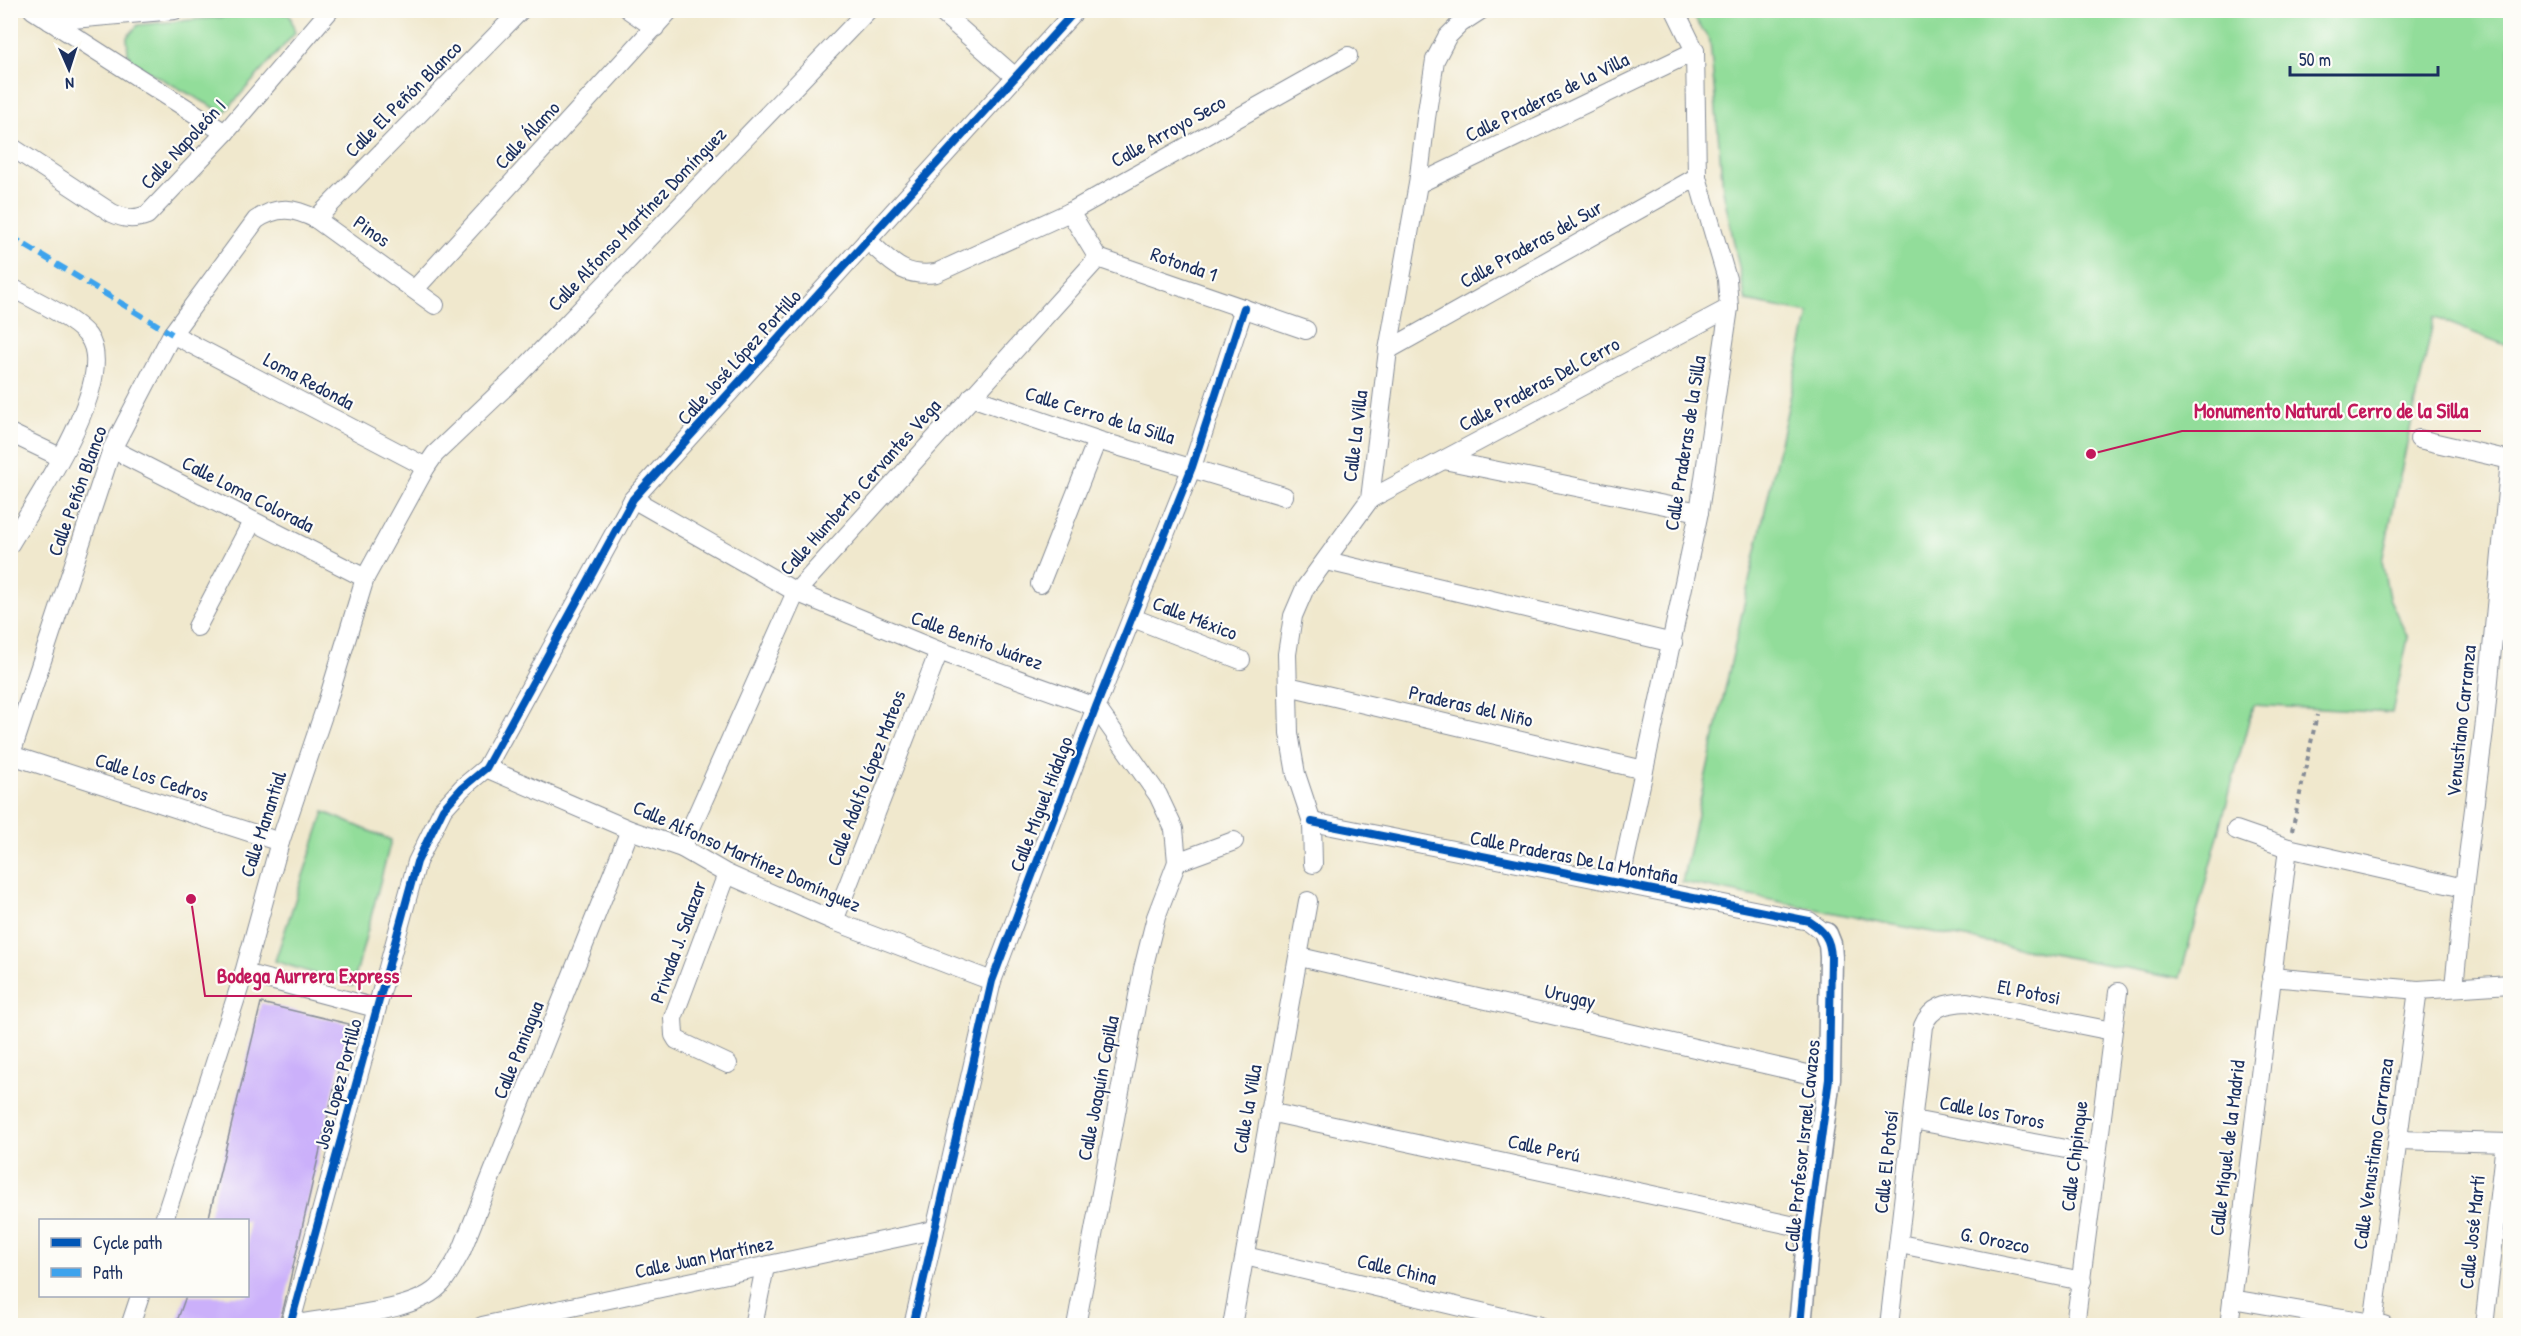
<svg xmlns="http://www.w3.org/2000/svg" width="2521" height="1336" font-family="'Patrick Hand',sans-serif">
  <rect width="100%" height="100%" fill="#fdfcf7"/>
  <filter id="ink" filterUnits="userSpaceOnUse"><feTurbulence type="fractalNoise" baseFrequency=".0167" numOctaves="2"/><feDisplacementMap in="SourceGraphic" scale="12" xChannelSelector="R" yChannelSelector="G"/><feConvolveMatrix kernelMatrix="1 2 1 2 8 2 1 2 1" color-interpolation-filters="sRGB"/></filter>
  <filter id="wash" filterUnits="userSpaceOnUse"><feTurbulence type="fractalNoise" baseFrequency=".008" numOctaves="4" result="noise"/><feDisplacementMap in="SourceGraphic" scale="24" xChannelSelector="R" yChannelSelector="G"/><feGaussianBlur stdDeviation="1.35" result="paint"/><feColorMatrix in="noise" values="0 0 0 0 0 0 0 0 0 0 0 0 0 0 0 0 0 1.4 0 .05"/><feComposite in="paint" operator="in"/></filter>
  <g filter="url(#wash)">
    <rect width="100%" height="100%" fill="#f0e8cd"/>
    <g fill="#92dd9a" stroke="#56867c" stroke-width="1.5">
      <path d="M1690,11h820v336l-76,-30 -52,244 7,37 19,40 -16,75 -139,-8 -73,273 -291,-54 -207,-42 127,-569 -63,-12 -23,-111 -13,-149z"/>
      <path d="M276,12l14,3 5,18 -71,80 -88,-48 -8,-11 -1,-17 11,-12z"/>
      <path d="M324,812l67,28 -38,146 -78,-25z"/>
    </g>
    <g id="blocks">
      <path fill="#cbb0fa" d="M261,1003l88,21 -65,282 -4,14 -18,6 -86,-2 10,-28h62v-75h-40z"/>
    </g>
  </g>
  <g filter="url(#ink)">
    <use href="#blocks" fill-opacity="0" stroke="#868c96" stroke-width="1.5"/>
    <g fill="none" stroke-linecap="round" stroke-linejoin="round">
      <g stroke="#868c96" stroke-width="20">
        <g id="minor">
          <path d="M33,10l192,123"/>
          <path d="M629,10l26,18"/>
          <path d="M939,10l76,67"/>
          <path d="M50,21l125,-11"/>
          <path d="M10,146l102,67c13,6 21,7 35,2l78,-82 105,-123"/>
          <path d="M1418,184l277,-133"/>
          <path d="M1070,212l28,46 208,72"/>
          <path d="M316,219l205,-209"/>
          <path d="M867,240c24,21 35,38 69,33l134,-61 278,-156"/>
          <path d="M10,287c21,11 64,31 78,49 32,43 -54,167 -78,208"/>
          <path d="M415,289l255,-279"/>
          <path d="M172,334l254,133"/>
          <path d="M1388,350l309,-173"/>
          <path d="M971,397l126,43 187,56"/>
          <path d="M10,433l50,24"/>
          <path d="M2419,439l91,21"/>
          <path d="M112,449l253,129"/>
          <path d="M1444,460l255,52"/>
          <path d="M633,499l163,93 143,59 157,56 62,88 16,34 3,33 57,-21"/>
          <path d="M1370,499l359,-191"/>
          <path d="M1327,561l346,82"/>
          <path d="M1040,584l57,-144"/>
          <path d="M1133,618l108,42"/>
          <path d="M197,627l55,-105"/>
          <path d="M1288,686l356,84"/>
          <path d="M11,755l269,87"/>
          <path d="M10,757l102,-308 60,-115 84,-114c22,-15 38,-12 60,-1l119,86"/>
          <path d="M486,768l144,62 52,18 45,26 107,47 158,60"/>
          <path d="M1312,822l497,99 17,13"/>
          <path d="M2236,830l52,18 176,40"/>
          <path d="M682,848l114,-256 302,-334"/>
          <path d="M1313,864l-1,-42 -16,-48 -7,-41 -2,-79 6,-38 12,-28 65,-89 18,-149 30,-166 8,-66 9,-58 12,-23 14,-14 20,-13"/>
          <path d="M727,874l-54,144 1,17 3,5 51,24"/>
          <path d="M1620,883l79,-371 30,-204 -2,-29 -30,-102 -2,-126 -20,-41"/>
          <path d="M834,921l105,-270"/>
          <path d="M1300,957l529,122"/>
          <path d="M244,973l132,35"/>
          <path d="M2271,977l147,13 92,-6"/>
          <path d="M2454,987l10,-99 21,-166 25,-262"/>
          <path d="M1269,1112l540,117"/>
          <path d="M1913,1120l184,35"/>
          <path d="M2397,1140l113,3"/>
          <path d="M164,1220l80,-247 36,-131 46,-136 39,-128 61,-111 9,-13 83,-79 350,-365"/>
          <path d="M1900,1244l182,37"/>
          <path d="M1245,1256l295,70"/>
          <path d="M2232,1299l152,26"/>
          <path d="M2373,1324l45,-334"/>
          <path d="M290,1325l127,-463 26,-53 19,-21 24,-20 147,-269 443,-489"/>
          <path d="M130,1326l10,-30"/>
          <path d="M289,1326c38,-10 128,-12 152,-42 8,-9 14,-22 20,-32l169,-422"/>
          <path d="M482,1326l452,-96"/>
          <path d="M753,1326l12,-59"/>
          <path d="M913,1326l79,-345 104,-274 96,-240 52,-159"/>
          <path d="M1076,1326l67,-357 13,-52 21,-55"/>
          <path d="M1232,1326l76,-425"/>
          <path d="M1889,1326l34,-300c8,-20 24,-23 44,-24l145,29"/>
          <path d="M2075,1326l43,-334"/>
          <path d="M2229,1326l59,-478"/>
          <path d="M2484,1326l21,-183"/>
        </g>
      </g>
      <g stroke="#868c96" stroke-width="25">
        <path id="tertiary" d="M1800,1326l9,-97 20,-150 2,-122 -1,-13 -4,-10"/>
      </g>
      <path stroke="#868c96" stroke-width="4" stroke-dasharray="4.5 4.5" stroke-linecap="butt" d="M2292,831l25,-116"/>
      <use href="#minor" stroke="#fff" stroke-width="18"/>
      <use href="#tertiary" stroke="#fff" stroke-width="22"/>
      <path stroke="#3da3ed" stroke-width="6" stroke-dasharray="12 6" stroke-linecap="butt" d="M10,236l162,98"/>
      <g stroke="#fdfcf7" stroke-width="11">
        <g id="cycleway">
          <path d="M1312,822l497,99c15,10 21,17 22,36l-2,122 -20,150 -9,97"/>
          <path d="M290,1325l127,-463 26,-53 19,-21 24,-20 147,-269 443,-489"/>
          <path d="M913,1326l79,-345 104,-274 96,-240 52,-159"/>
        </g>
      </g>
      <use href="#cycleway" stroke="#0057b8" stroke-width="8"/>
    </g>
  </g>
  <g text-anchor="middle" stroke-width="4.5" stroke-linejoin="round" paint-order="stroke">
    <g font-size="20" fill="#1b2f5e" stroke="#fdfcf7">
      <text transform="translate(1547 97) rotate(-26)" y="7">Calle Praderas de la Villa</text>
      <text transform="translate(403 99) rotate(-45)" y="7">Calle El Peñón Blanco</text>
      <text transform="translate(1168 131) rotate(-29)" y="7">Calle Arroyo Seco</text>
      <text transform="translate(527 135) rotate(-47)" y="7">Calle Álamo</text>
      <text transform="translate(183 144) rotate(-47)" y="7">Calle Napoleón I</text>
      <text transform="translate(637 219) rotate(-46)" y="7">Calle Alfonso Martínez Domínguez</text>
      <text transform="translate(372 231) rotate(35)" y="7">Pinos</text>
      <text transform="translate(1531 244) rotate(-29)" y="7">Calle Praderas del Sur</text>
      <text transform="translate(1184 264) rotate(19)" y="7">Rotonda 1</text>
      <text transform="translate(739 357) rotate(-48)" y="7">Calle José López Portillo</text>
      <text transform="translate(309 381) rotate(28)" y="7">Loma Redonda</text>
      <text transform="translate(1539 384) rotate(-28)" y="7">Calle Praderas Del Cerro</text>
      <text transform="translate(1100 415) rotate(17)" y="7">Calle Cerro de la Silla</text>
      <text transform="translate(1355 436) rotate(-83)" y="7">Calle La Villa</text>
      <text transform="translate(1685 443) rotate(-81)" y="7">Calle Praderas de la Silla</text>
      <text transform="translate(860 487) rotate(-48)" y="7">Calle Humberto Cervantes Vega</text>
      <text transform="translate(77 491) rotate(-70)" y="7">Calle Peñón Blanco</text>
      <text transform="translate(248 494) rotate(27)" y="7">Calle Loma Colorada</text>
      <text transform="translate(1195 618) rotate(21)" y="7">Calle México</text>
      <text transform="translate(977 640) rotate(20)" y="7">Calle Benito Juárez</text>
      <text transform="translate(1471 706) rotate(13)" y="7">Praderas del Niño</text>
      <text transform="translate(2461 721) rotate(-84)" y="7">Venustiano Carranza</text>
      <text transform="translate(152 777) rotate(18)" y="7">Calle Los Cedros</text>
      <text transform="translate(866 778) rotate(-69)" y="7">Calle Adolfo López Mateos</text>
      <text transform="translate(1041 804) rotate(-69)" y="7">Calle Miguel Hidalgo</text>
      <text transform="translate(263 824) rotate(-72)" y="7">Calle Manantial</text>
      <text transform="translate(747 856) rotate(24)" y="7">Calle Alfonso Martínez Domínguez</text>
      <text transform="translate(1574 857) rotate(11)" y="7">Calle Praderas De La Montaña</text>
      <text transform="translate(678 942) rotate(-70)" y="7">Privada J. Salazar</text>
      <text transform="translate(2029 992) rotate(11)" y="7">El Potosi</text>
      <text transform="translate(1570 996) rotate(13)" y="7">Urugay</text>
      <text transform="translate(518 1050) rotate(-68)" y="7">Calle Paniagua</text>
      <text transform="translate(338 1084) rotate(-75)" y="7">Jose Lopez Portillo</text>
      <text transform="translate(1098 1088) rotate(-79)" y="7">Calle Joaquín Capilla</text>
      <text transform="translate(1247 1109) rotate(-80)" y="7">Calle la Villa</text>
      <text transform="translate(1992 1112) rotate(11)" y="7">Calle los Toros</text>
      <text transform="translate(1802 1146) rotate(-84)" y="7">Calle Profesor Israel Cavazos</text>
      <text transform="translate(1544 1148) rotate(12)" y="7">Calle Perú</text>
      <text transform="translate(2227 1148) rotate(-83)" y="7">Calle Miguel de la Madrid</text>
      <text transform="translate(2373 1154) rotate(-82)" y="7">Calle Venustiano Carranza</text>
      <text transform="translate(2074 1156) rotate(-83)" y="7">Calle Chipinque</text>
      <text transform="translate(1886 1162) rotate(-84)" y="7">Calle El Potosí</text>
      <text transform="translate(2472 1232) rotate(-84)" y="7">Calle José Martí</text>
      <text transform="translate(1995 1240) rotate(11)" y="7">G. Orozco</text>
      <text transform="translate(704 1257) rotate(-12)" y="7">Calle Juan Martínez</text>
      <text transform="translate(1397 1269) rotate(13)" y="7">Calle China</text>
    </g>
  </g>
  <path fill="none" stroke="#c2185b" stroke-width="2" d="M2091 454L2182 431H2481M191 899L205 996H412"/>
  <g fill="#c2185b" stroke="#fdfcf7" stroke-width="2">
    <circle cx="2091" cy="454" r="6"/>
    <circle cx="191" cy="899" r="6"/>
  </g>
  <g font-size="21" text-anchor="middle" font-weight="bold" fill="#c2185b" stroke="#fdfcf7" stroke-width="4.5" stroke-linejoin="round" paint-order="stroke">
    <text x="2331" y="418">Monumento Natural Cerro de la Silla</text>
    <text x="308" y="983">Bodega Aurrera Express</text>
  </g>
  <rect width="2521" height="1336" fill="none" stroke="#fdfcf7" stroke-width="36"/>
  <rect x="39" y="1219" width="210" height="78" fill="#fdfcf7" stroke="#a3aaba" stroke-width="1.5"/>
  <rect x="51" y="1238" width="30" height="9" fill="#0057b8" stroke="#a3aaba" stroke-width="1.5"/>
  <text x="93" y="1249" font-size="18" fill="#1b2f5e">Cycle path</text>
  <rect x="51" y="1268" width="30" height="9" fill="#3da3ed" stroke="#a3aaba" stroke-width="1.5"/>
  <text x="93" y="1279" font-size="18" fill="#1b2f5e">Path</text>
  <g transform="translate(69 69) rotate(177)" stroke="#fdfcf7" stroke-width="4.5" paint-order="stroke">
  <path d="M0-4.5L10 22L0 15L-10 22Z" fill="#1b2f5e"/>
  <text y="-9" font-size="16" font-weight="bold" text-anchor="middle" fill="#1b2f5e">N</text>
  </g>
  <path d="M2290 66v9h148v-9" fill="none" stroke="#1b2f5e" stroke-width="3"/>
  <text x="2299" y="66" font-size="18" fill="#1b2f5e" stroke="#fdfcf7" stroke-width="4.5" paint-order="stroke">50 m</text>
</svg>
